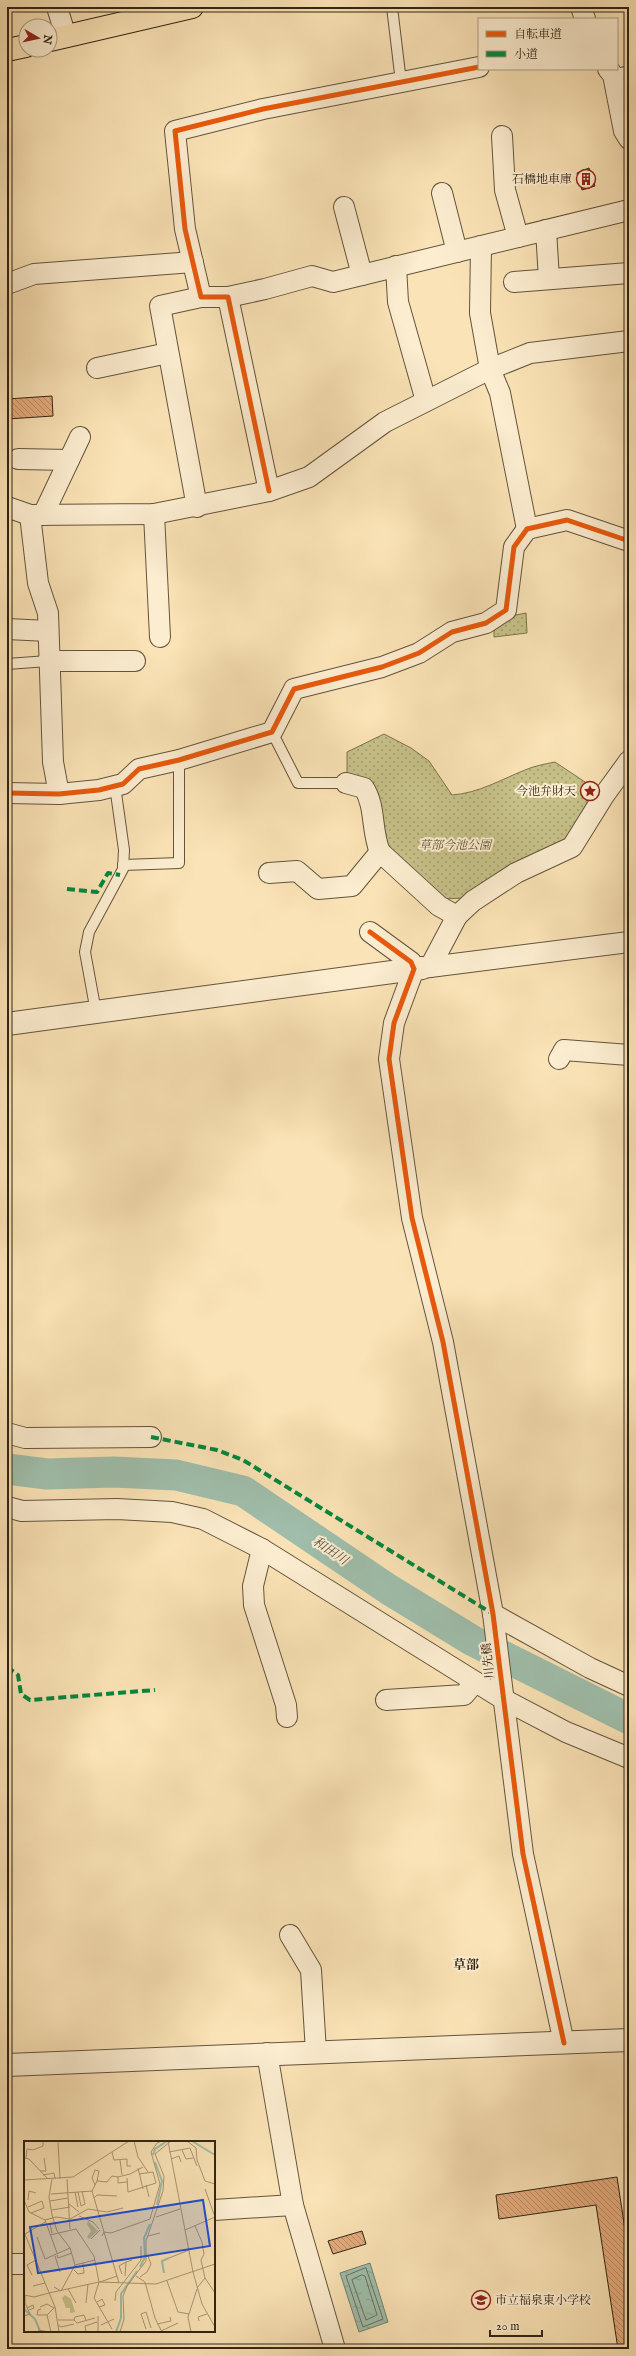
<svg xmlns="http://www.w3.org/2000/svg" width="636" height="2356" font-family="'IM FELL English','Noto Serif JP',serif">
  <defs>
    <pattern id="park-dots" width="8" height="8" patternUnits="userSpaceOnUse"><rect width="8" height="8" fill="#c6c188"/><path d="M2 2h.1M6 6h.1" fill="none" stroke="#a19d6e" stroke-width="1.8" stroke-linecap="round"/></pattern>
    <pattern id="water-ripples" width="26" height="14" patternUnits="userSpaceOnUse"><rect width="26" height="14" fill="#9fbeab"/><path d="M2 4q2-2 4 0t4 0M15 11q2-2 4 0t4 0" fill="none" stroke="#89a392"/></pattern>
    <pattern id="building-back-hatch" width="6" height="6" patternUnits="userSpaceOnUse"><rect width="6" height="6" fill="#e6ad7f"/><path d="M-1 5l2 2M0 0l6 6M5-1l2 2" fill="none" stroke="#bb8d67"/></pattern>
  </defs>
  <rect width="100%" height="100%" fill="#fae3b6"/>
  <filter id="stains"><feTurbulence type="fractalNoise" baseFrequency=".005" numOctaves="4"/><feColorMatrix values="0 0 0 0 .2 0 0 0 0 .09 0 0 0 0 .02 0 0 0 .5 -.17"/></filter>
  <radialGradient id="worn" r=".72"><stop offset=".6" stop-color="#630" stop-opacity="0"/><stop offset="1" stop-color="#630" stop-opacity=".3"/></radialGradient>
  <g fill="url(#park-dots)" stroke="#7c724e">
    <path d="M526,613l1,20 -33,4v-10l12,-10z"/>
    <path d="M384,734l27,14 18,13 23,34c27,-2 48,-15 73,-25 9,-4 20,-6 30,-8l42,28 -32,50 -100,58 -24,1 -54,-50 -40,-70v-27z"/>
  </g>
  <path fill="url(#water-ripples)" stroke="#73806e" d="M370,2263l18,59 -29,10 -19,-59z"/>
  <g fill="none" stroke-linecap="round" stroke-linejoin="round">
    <g stroke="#68715f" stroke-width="1">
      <path d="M366,2268l17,51 -20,8 -17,-51z"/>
      <path d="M362,2275l3,1 12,39 -11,5 -14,-40z"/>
    </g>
    <path stroke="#9fbeab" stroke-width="31" d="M7,1469l40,5 67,-2 62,3 67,16 145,98 85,52 156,78"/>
  </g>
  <g fill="url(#building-back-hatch)" stroke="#312413">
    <path d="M589,168l6,18 -13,4 -5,-17z"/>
    <path d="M52,396l1,20 -46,3v-20z"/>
    <path d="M617,2177l12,79v93h-11l-22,-144 -97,14 -3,-24z"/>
    <path d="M362,2231l4,13 -33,10 -5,-13z"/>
  </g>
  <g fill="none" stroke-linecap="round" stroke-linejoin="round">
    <g stroke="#63543c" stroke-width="12">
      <g id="service">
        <path d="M392,7l9,75"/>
        <path d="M613,75l16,-4"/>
        <path d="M7,664l41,-3"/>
        <path d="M272,732l26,51h48"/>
        <path d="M123,865l56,-2v-103"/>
        <path d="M96,1012l-11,-60 4,-20 34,-63 1,-19 -9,-64"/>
      </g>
    </g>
    <g stroke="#63543c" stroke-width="22">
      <g id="minor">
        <path d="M57,7l9,30"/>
        <path d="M581,7l4,12"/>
        <path d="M608,69l5,6 11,56 5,8"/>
        <path d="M502,136l3,54 13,47"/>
        <path d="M442,193l15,59"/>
        <path d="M344,207l18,68"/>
        <path d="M546,230l3,49"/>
        <path d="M481,246l-1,67 10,56 10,24 27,136"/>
        <path d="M396,266l2,36 28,99"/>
        <path d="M514,282l115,-9"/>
        <path d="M7,284l27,-10 159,-12"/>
        <path d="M228,297l37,-8 47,-13 21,6 296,-72"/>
        <path d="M97,368l71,-15"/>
        <path d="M18,459l51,1"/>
        <path d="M269,491l-41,-194h-27l-16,-68 -10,-98 88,-22 216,-42"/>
        <path d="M7,507l23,8 124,-1 115,-23 40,-14 76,-55 105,-53 40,-16 99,-12"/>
        <path d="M197,507l-37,-201 41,-9"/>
        <path d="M154,514l6,123"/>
        <path d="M30,515l8,68 10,30 5,149 6,32"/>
        <path d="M43,515l37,-78"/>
        <path d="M7,629l41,2"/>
        <path d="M48,661h87"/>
        <path d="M346,783l18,5c12,19 7,43 16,64l59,54 18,10 -27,51"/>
        <path d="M7,793l52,1 40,-4 24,-6 16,-15 40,-9 93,-28 22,-43 88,-22 37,-14 33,-21 34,-9 20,-13 8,-63 13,-18 40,-9 62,21"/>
        <path d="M269,873l28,-2 21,18 34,-3 28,-34"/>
        <path d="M457,916l16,-15 43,-28 56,-26 33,-53 24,-33"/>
        <path d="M370,932l41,30 3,7 -20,54 -5,36 23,159 31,124 50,272 30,240 41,189"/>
        <path d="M422,968l207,-26"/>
        <path d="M559,1059l5,-9 65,5"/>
        <path d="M7,1433l18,5 126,-1"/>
        <path d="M7,1507l15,4 95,-2 55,3 31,7 59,30 241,150 63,33 63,26"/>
        <path d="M262,1549l-9,37 1,19 32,100 1,12"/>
        <path d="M493,1614l97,54 39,18"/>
        <path d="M386,1700l78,-5 11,-13"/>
        <path d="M290,1935l21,35 5,82"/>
        <path d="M267,2053l26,152 42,144"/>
        <path d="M214,2210l79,-5"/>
        <path d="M7,2264h18"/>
      </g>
    </g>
    <g stroke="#63543c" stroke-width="24">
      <g id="tertiary">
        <path d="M7,1024l415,-56"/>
        <path d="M7,2065l622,-25"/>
      </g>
    </g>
    <g stroke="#312413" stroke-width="24">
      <g id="primary">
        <path d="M50,40l142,-33"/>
        <path d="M7,50l19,-4"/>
      </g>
    </g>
    <use href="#service" stroke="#fcedd0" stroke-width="10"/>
    <use href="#minor" stroke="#fcedd0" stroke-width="20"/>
    <use href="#tertiary" stroke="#fcedd0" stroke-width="22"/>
    <use href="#primary" stroke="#fae3b6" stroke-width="22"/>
    <g stroke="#00873e" stroke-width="4" stroke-dasharray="8 4" stroke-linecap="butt">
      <path d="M67,889l30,3 11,-19 12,2"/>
      <path d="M151,1437l66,13 26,10 250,154"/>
      <path d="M7,1667l11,8 3,19 9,6 125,-10"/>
    </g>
    <g stroke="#fcedd0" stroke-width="8">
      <g id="cycleway">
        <path d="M269,491l-41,-194h-27l-16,-68 -10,-98 88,-22 216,-42"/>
        <path d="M7,793l52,1 40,-4 24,-6 16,-15 40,-9 93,-28 22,-43 88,-22 37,-14 33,-21 34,-9 20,-13 8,-63 13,-18 40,-9 62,21"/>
        <path d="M370,932l41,30 3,7 -20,54 -5,36 23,159 31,124 50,272 30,240 41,189"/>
      </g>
    </g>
    <use href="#cycleway" stroke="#e8590c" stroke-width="5"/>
  </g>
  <defs>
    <g id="building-ring" transform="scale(1)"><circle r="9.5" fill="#fcedd0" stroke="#8f2418" stroke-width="1.5"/><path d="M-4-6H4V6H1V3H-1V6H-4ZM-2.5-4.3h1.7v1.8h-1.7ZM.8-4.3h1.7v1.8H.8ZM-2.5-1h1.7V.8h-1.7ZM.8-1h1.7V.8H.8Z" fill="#8f2418"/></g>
    <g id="sight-ring" transform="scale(1)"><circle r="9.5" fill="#fcedd0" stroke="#8f2418" stroke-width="1.5"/><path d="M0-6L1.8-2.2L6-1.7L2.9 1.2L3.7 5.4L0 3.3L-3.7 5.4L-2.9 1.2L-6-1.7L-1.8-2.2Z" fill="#8f2418"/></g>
    <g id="school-ring" transform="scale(1)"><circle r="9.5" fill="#fcedd0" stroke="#8f2418" stroke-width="1.5"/><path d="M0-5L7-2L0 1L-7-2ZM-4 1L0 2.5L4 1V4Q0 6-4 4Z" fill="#8f2418"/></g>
  </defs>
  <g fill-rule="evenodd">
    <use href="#building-ring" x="586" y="179"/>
    <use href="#sight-ring" x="590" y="791"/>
    <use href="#school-ring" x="481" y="2300"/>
  </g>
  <g text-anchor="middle" stroke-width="4" stroke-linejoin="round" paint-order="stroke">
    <g font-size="12" fill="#312413" stroke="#fcedd0" text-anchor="end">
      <text x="572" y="183">石橋地車庫</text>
      <text x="576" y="795">今池弁財天</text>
      <text x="495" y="2304" text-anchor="start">市立福泉東小学校</text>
    </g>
    <g font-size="12" font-style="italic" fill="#5e5336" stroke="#fcedd0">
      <text x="455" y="849">草部今池公園</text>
    </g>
    <g font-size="12" fill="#312413" stroke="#fcedd0">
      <text transform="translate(488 1661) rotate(-96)" y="4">川先橋</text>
    </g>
    <g font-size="13" font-style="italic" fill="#525241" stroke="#fcedd0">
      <text transform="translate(331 1550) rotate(34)" y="5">和田川</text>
    </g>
    <g font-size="13" font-weight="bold" fill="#312413" stroke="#fcedd0">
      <text x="466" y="1969">草部</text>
    </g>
  </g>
  <g transform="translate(24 2141)">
    <rect width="191" height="191" fill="#fae3b6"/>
    <path d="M41,154l6,4 4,13 -5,1v-5h-4l-4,-10z" fill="#c6c188"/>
    <path d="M64,80l10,10 -9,8 -2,-2 4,-6 -4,-7z" fill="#c6c188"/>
    <path fill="none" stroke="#9fbeab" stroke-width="2" d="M168,0l23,14M129,14l2,-6 12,-8M131,21l7,19 -5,24M116,126l5,-10 -1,-19 6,-14M140,132l-2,-12 7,-3M0,168l11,10 5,12M92,191l5,-14v-24l16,-23"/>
    <path fill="none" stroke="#aa9775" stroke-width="1" d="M34,0l2,38M110,0l4,16 10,15M144,0l25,131M163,0l9,7 1,12 8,21 10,3M158,9l4,9 7,-1M88,11l2,8 13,-1v7h4M145,11l21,-4 7,18M0,17l5,1 19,20M2,17l1,-9 6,1 10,-4v-5M147,18l8,-3 2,6M96,19l2,15M114,27l5,21M16,30h6l-2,-13M19,34l11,-2 1,6M94,36v6l9,-1M103,37l1,14 28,-9 -3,-11 -14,2M28,38l-3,18 3,18 5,16 13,17 5,17 -14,26 -7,-4M43,38l3,50M0,39l49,-3 56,-36M71,44l-3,-7 3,-8 4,1 -2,10M122,44l3,12M181,48l10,28M51,51l3,15M54,51l3,14 4,-2 -3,-13M27,53l41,-3M70,57l3,-3 20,1M0,59l5,12 16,8 11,-3 14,2 18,-10 19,3 16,-4M4,59l1,-9 7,2M26,60l18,-3M45,63l10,8M4,66l14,-6 2,7 -13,5M28,69l18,-3M55,75l14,6 6,7M132,76l24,-8M126,78l10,-35 -9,-32 6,-9 5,-2M21,79l12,33M22,84l4,-1 2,9M171,85l7,16 2,12 -3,6 4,18 10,15M161,89l30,-13M0,91l31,75 4,25M1,93l20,-12M26,94l26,-6 18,27 5,26M78,95l2,-4 7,1 39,-14M124,95l12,-3M13,96l8,22 25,-11M67,98l9,-9M33,114l1,3 14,-5M31,115l5,16M145,117l20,-8M51,124l20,-5M50,129l4,4 6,-1 -1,-10M169,131l9,32 13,23M98,133l-3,-8 7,-4M8,134l-5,-10 9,-5M101,135l1,-14 6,-2M112,135l9,6 10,36 7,14M116,136l7,-5 4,-8 -3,-8M143,140l11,31 11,2M75,141l-5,16 18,31M76,141l17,-6M95,142l-27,-92 5,-10 10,1 5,-6 6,1 12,-3 13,-7M9,145l12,-3M173,147l8,-10M44,148l8,14M25,152l50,-11 57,2 59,-20M0,154l10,2 15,-4M91,160l1,-9 25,-32v-14M73,161l5,-3 3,6 -6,2M62,162l2,-19M16,166l7,-3 7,4M3,167l6,-3 1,3 -5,2M17,168l-3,1 -1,5h10M0,175l6,-2 -5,-11v-7M34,179h16l3,3 18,-5M50,179l1,-3 9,-2 2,5M175,180l-1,-4 9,-3M133,183l14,-3 -1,-4M34,184l3,2 13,-3M77,184l13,-6M122,188l-5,-15 5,-2 5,16M14,189l12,2M137,190l17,-8M27,191l-4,-17 8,-8M62,191l-1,-6 12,-4M74,191v-16M96,191l4,-13 -1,-23 4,-10 19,-25v-20l17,-50 1,-15 -9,-22 16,-13M167,191l-3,-15 9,-28"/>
    <path fill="#1d4ed8" fill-opacity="0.15" stroke="#1d4ed8" stroke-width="2" d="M179,59l7,46 -172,27 -8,-46z"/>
    <rect width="191" height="191" fill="none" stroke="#312413" stroke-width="2"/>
  </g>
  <rect width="636" height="2356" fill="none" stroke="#fae3b6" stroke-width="24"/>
  <rect x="8" y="8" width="620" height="2340" fill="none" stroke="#312413" stroke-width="2"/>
  <rect x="12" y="12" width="612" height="2332" fill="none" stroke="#312413"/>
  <rect x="478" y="18" width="140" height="52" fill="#fcedd0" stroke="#ab9d84"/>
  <rect x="486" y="31" width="20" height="6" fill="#e8590c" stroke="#ab9d84"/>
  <text x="514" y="38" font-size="12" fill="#312413">自転車道</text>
  <rect x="486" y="51" width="20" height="6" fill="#00873e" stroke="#ab9d84"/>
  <text x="514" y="58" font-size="12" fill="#312413">小道</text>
  <g transform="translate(38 38) rotate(99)"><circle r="19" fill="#fcedd0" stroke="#ab9d84"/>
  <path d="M0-3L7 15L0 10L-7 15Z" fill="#8f2418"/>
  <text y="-6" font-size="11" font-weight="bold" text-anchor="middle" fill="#312413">N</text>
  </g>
  <path d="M490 2330v6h52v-6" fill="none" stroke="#312413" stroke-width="2"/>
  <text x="496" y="2330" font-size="12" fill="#312413" stroke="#fcedd0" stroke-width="3" paint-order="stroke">20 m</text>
  <rect width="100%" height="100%" filter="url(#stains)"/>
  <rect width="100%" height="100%" fill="url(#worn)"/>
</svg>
